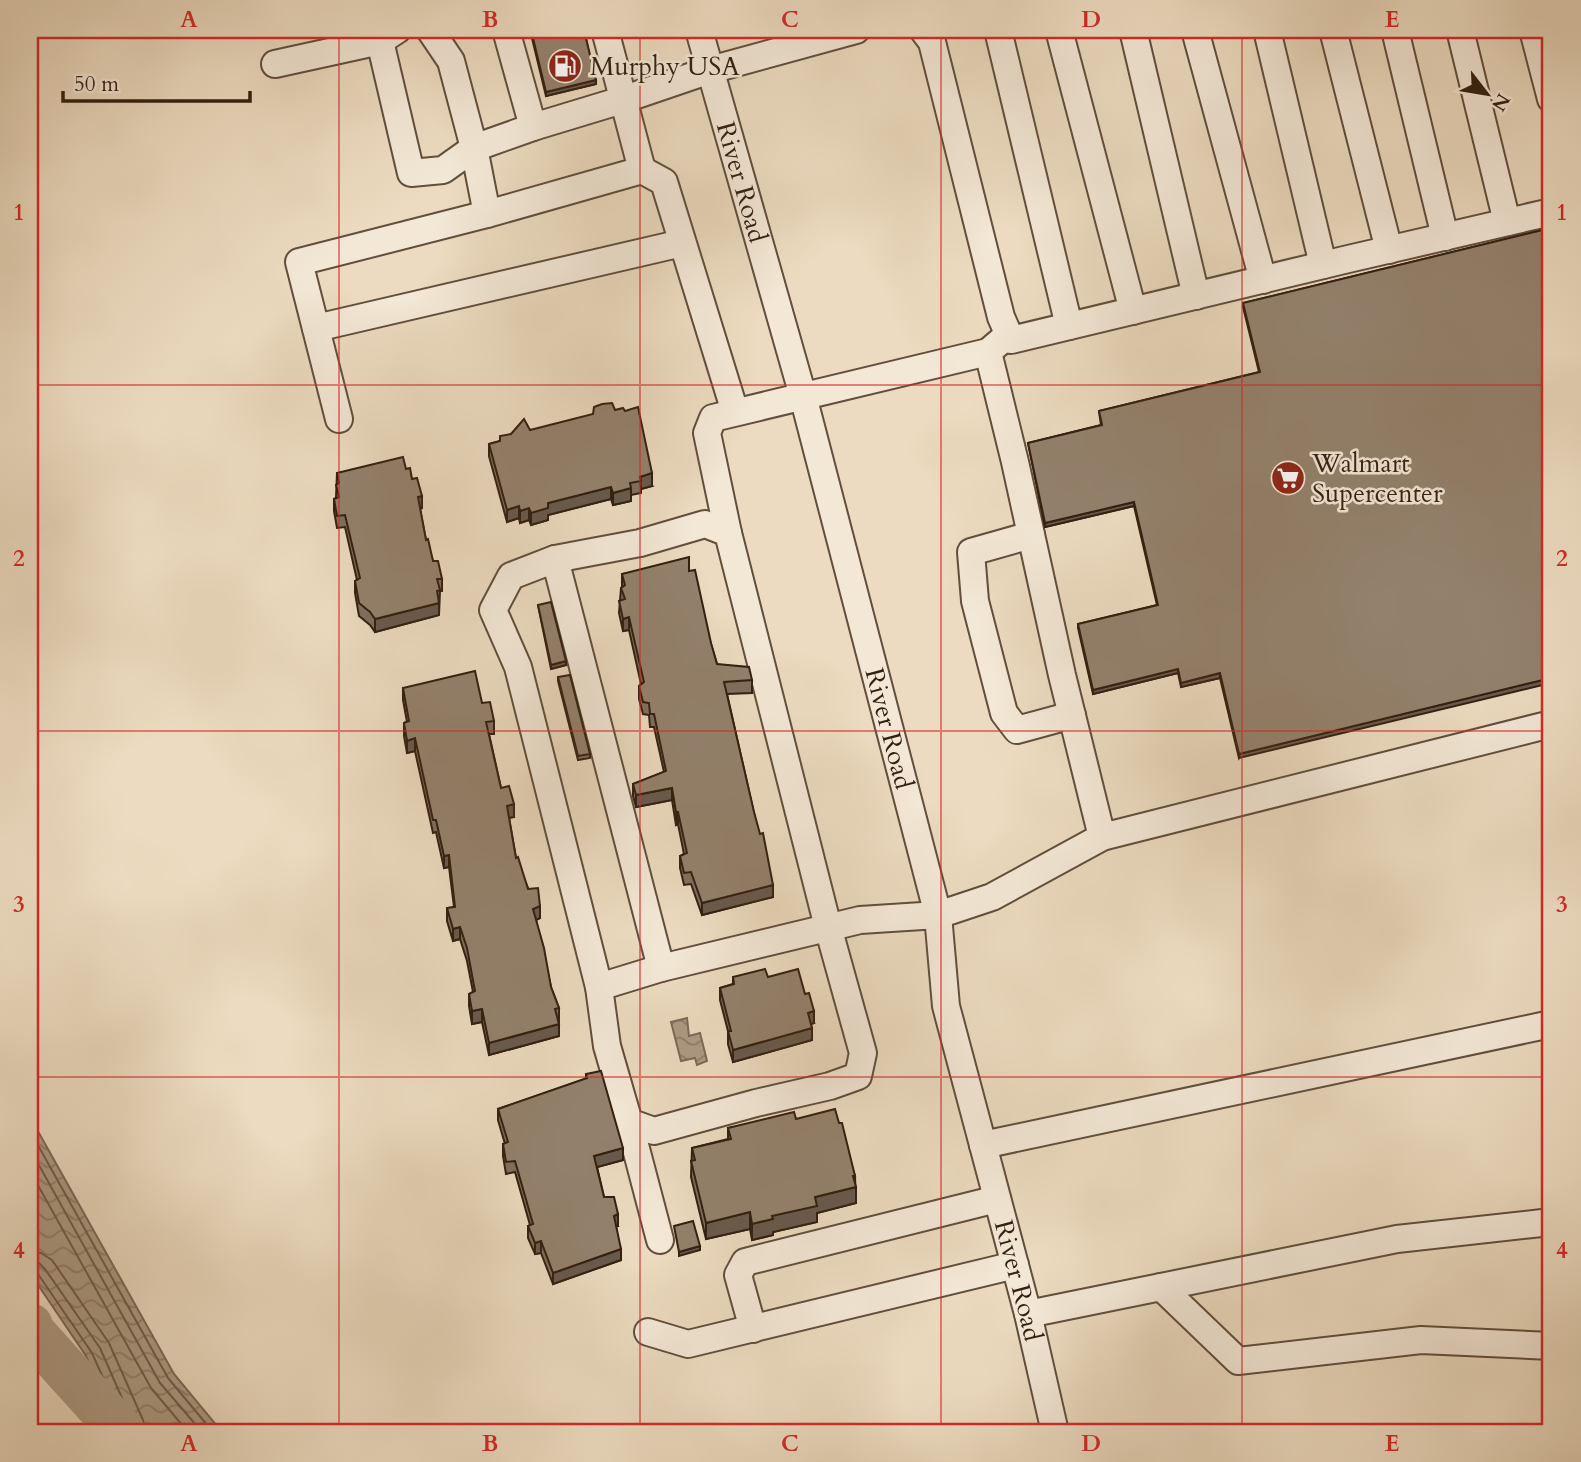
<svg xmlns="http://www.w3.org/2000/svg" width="1581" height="1462" font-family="Cardo,serif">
  <defs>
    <pattern id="water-waves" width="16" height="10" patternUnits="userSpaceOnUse" patternTransform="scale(1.75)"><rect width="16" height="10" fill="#ad9b84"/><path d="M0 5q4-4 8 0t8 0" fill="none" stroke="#8d7e6b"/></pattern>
  </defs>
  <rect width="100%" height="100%" fill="#ecdbc0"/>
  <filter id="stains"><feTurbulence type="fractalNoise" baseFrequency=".00286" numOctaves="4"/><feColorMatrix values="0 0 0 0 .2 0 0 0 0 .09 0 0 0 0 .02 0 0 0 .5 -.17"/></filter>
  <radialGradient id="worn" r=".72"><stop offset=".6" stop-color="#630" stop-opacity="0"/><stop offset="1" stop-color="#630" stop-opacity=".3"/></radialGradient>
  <g fill="url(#water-waves)" stroke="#7c6956" stroke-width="2">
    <path d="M687,1018l2,18 11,-3 7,28 -10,4 -2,-7 -14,3 -10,-39z"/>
    <path d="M30,1117l144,257 48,58h-102l-34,-76 -56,-83z"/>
  </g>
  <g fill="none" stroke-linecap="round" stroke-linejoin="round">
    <g stroke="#705d4a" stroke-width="2">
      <path d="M30,1131l138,247 45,54"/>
      <path d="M30,1149l130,234 42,49"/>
      <path d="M30,1171l121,217 37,44"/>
      <path d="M30,1251l11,2 11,7 57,83 34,77 2,12"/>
      <path d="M30,1262l9,1 6,6 55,79 33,75 1,9"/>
      <path d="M30,1271h4l4,3 54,79 33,74 1,5"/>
    </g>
    <path stroke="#ad9b84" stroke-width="46" d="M30,1326l1,5 91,101"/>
    <g stroke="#614e3c" stroke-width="30">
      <g id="minor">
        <path d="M430,30l21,31 23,87 13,66"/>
        <path d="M506,30l27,97"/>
        <path id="s1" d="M699,30l104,366 135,519 8,91 82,308 27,118"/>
        <path d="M923,30l9,12 69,275 10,23 333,-80 207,-48"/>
        <path d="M998,30l71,296"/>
        <path d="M1059,30l74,281"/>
        <path d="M1133,30l63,266"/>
        <path d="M1195,30l68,250"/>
        <path d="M1267,30l56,235"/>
        <path d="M1333,30l56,220"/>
        <path d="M1395,30l50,207"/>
        <path d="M1460,30l47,192"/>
        <path d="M1533,30l18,69"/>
        <path d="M380,41l31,132 32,-3 31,-22 59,-21 89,-27 88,-30 146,-40"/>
        <path d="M275,64l105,-23 17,-11"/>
        <path d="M642,170l22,12 71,230"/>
        <path d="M316,328l366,-85"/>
        <path d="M1009,334l-21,18 27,110 47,213 40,162 449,-113"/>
        <path d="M339,419l-40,-157 188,-48 155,-44 -37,-140"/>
        <path d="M705,524l23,9 100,394 35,126 -5,23 -28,10 -74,17 -102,28 -25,-9 -22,-76 -8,-59 -81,-320 -25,-57 18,-34 44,-17 85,-16z"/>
        <path d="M728,533l-21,-100 6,-15 275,-66"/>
        <path d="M1031,535l-60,17 4,49 29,112 13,17 55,-15"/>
        <path d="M555,559l106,409"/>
        <path d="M599,987l62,-19 199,-48 78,-5 54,-18 110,-60"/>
        <path d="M629,1122l31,118"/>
        <path d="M983,1145l568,-121"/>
        <path d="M1551,1222l-154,17 -236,48 77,74 183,-21 130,6"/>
        <path d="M1028,1314l133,-27"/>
        <path d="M753,1329l-15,-54 7,-13 252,-63"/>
        <path d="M648,1332l40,12 327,-79"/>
      </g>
    </g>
    <use href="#minor" stroke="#f3e8d6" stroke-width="26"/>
  </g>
  <g fill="#7e6f5d" stroke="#331f10" stroke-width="2">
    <path d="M530,30h54l12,54 -50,12z"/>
    <path d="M1551,228l-312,530 -19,-80 -39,9 -3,-14 -85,21 -15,-66v-4l79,-19 -23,-99 -89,21 -17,-84 73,-18 -2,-14 160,-39 -16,-65v-4z"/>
    <path d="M530,430l122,56 -11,3v4l-10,2v6l-18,4 -2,-6 -63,16v5l-17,5 -2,-5 -9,3 -1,-5 -12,4 -18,-66v-12l11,-3 11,-7z"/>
    <path d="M406,469l6,10 10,29 -2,1 6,31 7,21 9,18v12h-2l-1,24 -64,17 -5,-7 -11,-9 -4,-23v-12l2,-1 -12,-53 -8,1 -3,-17v-12l2,-1 1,-25z"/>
    <path d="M689,571l28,93 35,16v13l-25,1 46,203 -71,18 -11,-31 -7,1 -4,-17v-12l4,-2 -6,-30 -2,1 -4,-25 -36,7 -3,-11v-12l31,-12 -10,-45h-4l-1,-12 -6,-1 -4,-15v-13l2,-2 -12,-54 -6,1 -4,-18 2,-25 1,-1v-13z"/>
    <path d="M538,605l28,60 -15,4z"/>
    <path d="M558,677l32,77v4l-12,2 -20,-79z"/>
    <path d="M403,688l79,15 12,18v13h-5l12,54 13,29 -5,1 7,40 24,60 -4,2 15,67 8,21v28l-70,19 -7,-33 -10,2 -3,-18v-12l4,-2 -6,-31 -7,-22 -7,2 -6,-20v-13l7,-1 -5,-40 -5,1 -8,-36 -3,1 -18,-82 -8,2 -3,-17v-13l3,-1 -4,-22z"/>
    <path d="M733,977h35l46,46 -3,1 1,16 -79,22 -5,-18v-13l-8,-31v-12l13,-4z"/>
    <path d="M586,1074l37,86 -26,7 7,30 14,29h-2l5,34 -68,24 -12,-31 -6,1 -7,-16v-12l2,-1 -15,-53 -9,2 -3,-18v-12h2l-7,-24v-11l88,-30z"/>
    <path d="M796,1119l43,4 16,53 1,27 -39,10v9l-44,10v3l-21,5 -2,-11 -44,10 -15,-62 1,-29 36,-9v-11z"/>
  </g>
  <g fill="#675a4c" stroke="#331f10" stroke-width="2">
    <path d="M596,80v4l-50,12v-4z"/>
    <path d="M652,473v13l-11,3 -1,-12z"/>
    <path d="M611,487v12l-63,16v5l-17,5v-12l17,-10z"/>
    <path d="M631,488v13l-18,4v-12z"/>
    <path d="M422,496v12l-4,2v-13z"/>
    <path d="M1134,502v4l-89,21v-4z"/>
    <path d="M519,506v12l-12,4v-12z"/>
    <path d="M529,508v12l-9,3v-12z"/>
    <path d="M439,603v12l-64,17v-13z"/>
    <path d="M629,617v13l-6,1v-12z"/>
    <path d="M566,661v4l-15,4v-4z"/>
    <path d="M1178,669v4l-85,21v-4z"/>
    <path d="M1220,673v5l-39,9v-4z"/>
    <path d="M1551,678v5l-312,75v-4z"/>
    <path d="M415,738v13l-8,2v-12z"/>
    <path d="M672,788v12l-36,7v-12z"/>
    <path d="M514,804v13l-7,1v-12z"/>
    <path d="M676,812h2v12l-2,1z"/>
    <path d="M449,855v12l-5,1v-12z"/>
    <path d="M773,885v12l-71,18v-12z"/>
    <path d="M540,906v12l-7,3v-12z"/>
    <path d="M460,927v12l-7,2v-12z"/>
    <path d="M482,1009v13l-10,2v-13z"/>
    <path d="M814,1011v12l-6,2v-12z"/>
    <path d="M559,1024v12l-70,19v-12z"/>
    <path d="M812,1028v12l-79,22v-12z"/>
    <path d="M623,1148v12l-29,8v-12z"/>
    <path d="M856,1187v16l-39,10v9l-44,10v3l-21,5v-16l63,-27z"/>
    <path d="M750,1212v17l-44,10v-16z"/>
    <path d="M618,1214v12l-4,1v-11z"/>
    <path d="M541,1241v12l-6,1v-11z"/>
    <path d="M700,1246v4l-21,6v-4z"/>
    <path d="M621,1249v11l-68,24v-11z"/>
  </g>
  <g fill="#93816c" stroke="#331f10" stroke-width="2">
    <path d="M531,30h53l12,50 -50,12z"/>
    <path d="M1551,228v450l-312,76 -19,-81 -39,10 -3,-14 -85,21 -15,-66 80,-19 -24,-103 -89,21 -17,-80 74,-18 -3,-14 161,-39 -17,-69z"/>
    <path d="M612,403l3,7 8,-2 2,3 13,-4 14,66 -12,4 1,4 -11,2 1,5 -18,5 -2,-6 -63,16v5l-17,5 -2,-5 -9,3 -1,-5 -12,4 -18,-66 11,-3v-5l11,-2 13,-15 6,11 63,-16 1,-7 8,-3z"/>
    <path d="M403,457l3,12 4,-1 2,11 5,-1 5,18 -4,1 8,43 2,-1 5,22h5l4,18h-5l3,11 -3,1 2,12 -64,16 -5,-7 -11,-9 -4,-22 5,-3 -15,-63 -8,1 -3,-17 5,-2 -3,-12 3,-2 -2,-10z"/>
    <path d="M689,557v14l6,-1 16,73 6,21 32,3 3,13 -28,2 30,130 6,22 3,-1 10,52 -71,18 -11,-31 -7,1 -4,-17 7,-3 -9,-41h-2l-4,-24 -36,7 -3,-11 33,-13 -12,-57h-4l-1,-11 -6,-1 -4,-16 5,-4 -15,-65 -6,2 -4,-18 6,-2 -4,-11 4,-3 -3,-11z"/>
    <path d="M551,602l15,59 -15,4 -13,-60z"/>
    <path d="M475,671l7,32 8,-1 4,19 -8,1 15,66 8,-2 5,18 -7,2 9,52 2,-1 10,32 10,-1 2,18 -7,3 11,39 7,39 8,21 -4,1 4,15 -70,19 -7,-34 -10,2 -3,-17 6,-3 -8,-43 -7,-21 -7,2 -6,-21 8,-1 -6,-52 -5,1 -8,-36h-3l-18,-82 -8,3 -3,-18 5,-2 -6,-33z"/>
    <path d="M570,675l20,79 -12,2 -20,-79z"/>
    <path d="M765,969l3,8 30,-8 7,25 4,-1 5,18 -6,2 4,15 -79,22 -5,-19h3l-11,-43 14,-4 -1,-7z"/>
    <path d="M601,1071l22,77 -29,8 10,41h10l4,17 -4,2 7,33 -68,24 -12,-32 -6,2 -7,-17 5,-2 -18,-63 -9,1 -3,-18 5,-2 -10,-33 89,-31 -1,-4z"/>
    <path d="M835,1109l4,14h3l13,53h-2l3,11 -41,10 2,9 -45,10 1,3 -21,5 -2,-12 -44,11 -15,-62 4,-1 -3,-12 39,-9 -3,-11 66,-16 2,7z"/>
    <path d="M693,1221l7,25 -21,6 -5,-26z"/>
  </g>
  <path fill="none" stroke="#d62828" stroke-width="2" stroke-opacity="0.55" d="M339,30v1402M640,30v1402M941,30v1402M1242,30v1402M30,385h1521M30,731h1521M30,1077h1521"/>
  <defs>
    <g id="fuel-disc" transform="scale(1.75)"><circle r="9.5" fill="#8f2418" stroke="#f3e8d6"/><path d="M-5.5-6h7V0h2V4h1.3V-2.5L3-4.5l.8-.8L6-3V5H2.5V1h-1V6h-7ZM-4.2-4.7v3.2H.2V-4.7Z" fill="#fff"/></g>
    <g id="supermarket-disc" transform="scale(1.75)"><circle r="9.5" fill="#8f2418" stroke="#f3e8d6"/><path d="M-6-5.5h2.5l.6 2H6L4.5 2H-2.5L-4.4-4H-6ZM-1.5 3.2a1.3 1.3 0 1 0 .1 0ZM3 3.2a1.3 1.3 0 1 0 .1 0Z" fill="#fff"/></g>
  </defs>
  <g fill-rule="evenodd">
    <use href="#fuel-disc" x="565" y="66"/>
    <use href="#supermarket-disc" x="1288" y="478"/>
  </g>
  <g text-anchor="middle" stroke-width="5" stroke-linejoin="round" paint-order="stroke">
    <g font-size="26" fill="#331f10" stroke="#f3e8d6" text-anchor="start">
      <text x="590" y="75">Murphy USA</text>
      <text x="1312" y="472">Walmart<tspan x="1312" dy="30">Supercenter</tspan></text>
    </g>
    <g font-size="26" fill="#331f10" stroke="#f3e8d6">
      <text dy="9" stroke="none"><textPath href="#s1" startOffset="158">River Road</textPath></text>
      <text dy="9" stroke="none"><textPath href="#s1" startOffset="724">River Road</textPath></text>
      <text dy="9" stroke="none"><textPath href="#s1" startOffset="1292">River Road</textPath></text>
    </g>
  </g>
  <rect width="1581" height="1462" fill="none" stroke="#ecdbc0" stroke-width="77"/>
  <g transform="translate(1487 94) rotate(121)" stroke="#f3e8d6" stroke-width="5" paint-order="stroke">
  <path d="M0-5L12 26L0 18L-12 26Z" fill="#331f10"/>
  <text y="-10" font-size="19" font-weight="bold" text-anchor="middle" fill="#331f10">N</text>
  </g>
  <path d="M63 91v10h187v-10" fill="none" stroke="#331f10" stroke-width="3.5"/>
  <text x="74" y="91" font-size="21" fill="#331f10" stroke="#f3e8d6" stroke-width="5" paint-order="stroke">50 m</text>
  <rect x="38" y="38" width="1504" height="1386" fill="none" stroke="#d62828" stroke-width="2.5"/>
  <g font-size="23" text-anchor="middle" font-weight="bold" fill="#d62828">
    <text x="189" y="27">A</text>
    <text x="490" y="27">B</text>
    <text x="790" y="27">C</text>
    <text x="1091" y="27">D</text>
    <text x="1392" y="27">E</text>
    <text x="19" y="220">1</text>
    <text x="1562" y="220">1</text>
    <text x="19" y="566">2</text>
    <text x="1562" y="566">2</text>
    <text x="19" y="912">3</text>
    <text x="1562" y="912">3</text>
    <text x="19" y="1258">4</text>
    <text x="1562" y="1258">4</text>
    <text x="189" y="1451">A</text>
    <text x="490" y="1451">B</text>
    <text x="790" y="1451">C</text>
    <text x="1091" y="1451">D</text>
    <text x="1392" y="1451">E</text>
  </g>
  <rect width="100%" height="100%" filter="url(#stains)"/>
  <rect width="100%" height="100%" fill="url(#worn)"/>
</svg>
